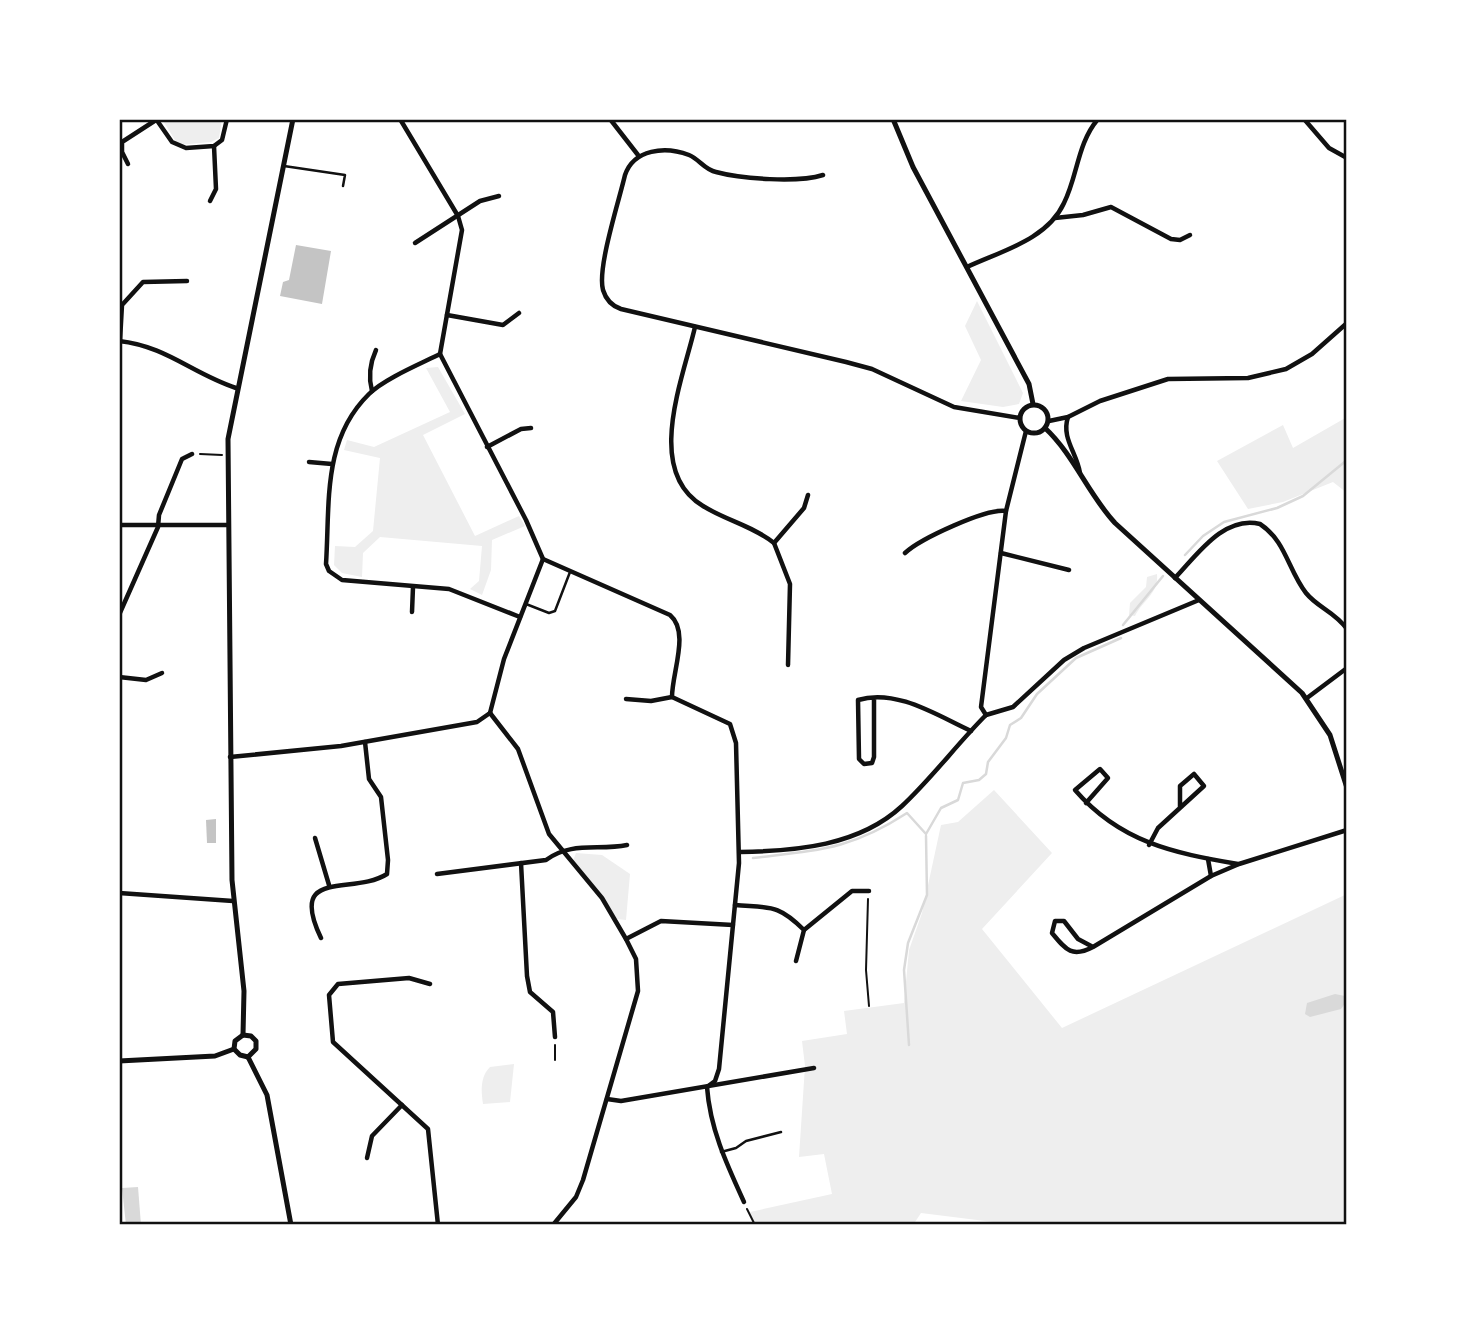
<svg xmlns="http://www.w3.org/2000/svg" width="1466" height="1344" font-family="Raleway,sans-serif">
  <rect width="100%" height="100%" fill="#fff"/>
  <g fill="#eee">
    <path d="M162,119h60l-3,19 -8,4 -33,3z"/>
    <path d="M977,301l46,92 -4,11 -16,3 -42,-6 20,-41 -16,-34z"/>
    <path d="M438,367l27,47 -42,21 52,101 44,-20 6,10 -33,14 -1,30 -9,25 -12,-6 9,-8 3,-35 -102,-9 -17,16 -1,24 -20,-4 -8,-8 1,-19 20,1 18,-16 7,-73 -36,-8 3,-10 27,7 76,-35 -24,-44z"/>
    <path d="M1347,417v76l-14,-11 -50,20 -35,7 -31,-48 66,-36 10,23z"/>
    <path d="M1157,574c2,19 -14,26 -22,42l-6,-1 1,-12 16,-16 1,-10z"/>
    <path d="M994,790l58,63 -70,76 80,99 285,-134v331h-330l-96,-12 -8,12h-160l-3,-13 82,-18 -8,-40 -25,3 6,-91 -3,-25 45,-7 -3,-23 60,-8 5,-53 13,-37 19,-88 17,-3z"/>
    <path d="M576,853l26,2 28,19 -4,46 -9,-1 -16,-26 -28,-32z"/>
    <path d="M514,1064l-4,38 -27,2c-2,-13 -3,-27 7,-37z"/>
  </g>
  <g fill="#d9d9d9">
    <path d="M1335,994l10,2 1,6 -5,7 -31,8 -5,-3 2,-11z"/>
    <path d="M138,1187l3,38h-15l-4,-37z"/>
  </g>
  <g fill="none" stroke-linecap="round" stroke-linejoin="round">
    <g stroke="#d9d9d9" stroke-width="2.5">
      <path d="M1185,555l18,-19 21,-14 53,-14 26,-12 44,-36"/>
      <path d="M1123,625l40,-49"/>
      <path d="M753,858c66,-8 97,-8 154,-45l19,21 15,-26 17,-8 5,-17 16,-3 7,-6 2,-12 18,-24 4,-13 11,-7 16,-24 39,-36 45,-20"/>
      <path d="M909,1045l-5,-75 4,-27 19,-48 -1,-59"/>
    </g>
  </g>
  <g fill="#c4c4c4">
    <path d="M296,245l35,6 -9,53 -42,-8 3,-14 6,-2z"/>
    <path d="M216,819v24h-9l-1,-23z"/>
  </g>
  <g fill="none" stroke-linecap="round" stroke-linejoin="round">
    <g stroke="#111" stroke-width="2">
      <path d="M200,454l22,1"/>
      <path d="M868,899l-2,71 3,36"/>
      <path d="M555,1045v15"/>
      <path d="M747,1209l8,16"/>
    </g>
    <g stroke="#111" stroke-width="2.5">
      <path d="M284,166l61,9 -2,11"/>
      <path d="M526,604l23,9 6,-2 15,-39"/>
      <path d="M721,1152l15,-4 10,-7 35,-9"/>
    </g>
    <g stroke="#111" stroke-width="4.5">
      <path d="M156,119l16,23 14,6 28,-2 8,-6 5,-21"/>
      <path d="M400,119l58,97 4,14 -22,124 86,166 17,39 127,56c20,17 2,57 2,82l58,27 6,19 3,120 -20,206 -4,12 -8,6"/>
      <path d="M610,119l28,36"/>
      <path d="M1304,119l25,29 18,10"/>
      <path d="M128,164l-6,-12v-10l34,-22"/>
      <path d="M823,175c-25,8 -81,4 -107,-3 -11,-2 -17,-13 -27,-17 -24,-9 -55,-6 -64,20 -6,26 -28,93 -22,115 3,10 9,16 18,19l225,53 26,7 82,38 66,11"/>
      <path d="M210,201l6,-12 -2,-43"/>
      <path d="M1055,218l28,-3 28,-8 60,32 9,1 10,-5"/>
      <path d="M415,243l65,-42 19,-5"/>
      <path d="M967,267c34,-16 80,-27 97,-64 14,-28 13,-59 34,-84"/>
      <path d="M447,315l56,10 16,-12"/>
      <path d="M695,327c-12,52 -51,144 8,179 22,14 50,20 71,37l16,41 -2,81"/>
      <path d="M119,341c47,5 74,33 117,47"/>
      <path d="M120,341l2,-36 21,-23 44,-1"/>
      <path d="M440,354c-20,10 -56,25 -71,40 -47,46 -39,109 -43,170l3,7 13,9 107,9 71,28"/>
      <path d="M372,391c-4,-15 -2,-28 4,-41"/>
      <path d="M1068,417c-7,21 9,36 12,56"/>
      <path d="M1049,421l19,-4 32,-16 68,-22 80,-1 38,-9 26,-15 35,-31"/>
      <path d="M487,447l34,-18 10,-1"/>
      <path d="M309,462l23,2"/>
      <path d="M119,525h109"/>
      <path d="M774,543l30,-35 4,-13"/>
      <path d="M905,553c15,-14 81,-45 101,-42"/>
      <path d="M1001,553l68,17"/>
      <path d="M1175,578c22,-23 49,-63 85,-54 26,17 28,46 46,69 12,15 28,18 41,36"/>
      <path d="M412,612l1,-25"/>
      <path d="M119,615l39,-88 1,-12 23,-56 10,-5"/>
      <path d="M119,677l27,3 16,-7"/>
      <path d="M874,698v59l-2,6 -8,1 -5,-5 -1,-59c38,-12 80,16 113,31"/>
      <path d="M1307,698l40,-30"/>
      <path d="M626,699l25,2 21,-4"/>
      <path d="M490,713l28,36 31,85 53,64 24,41 10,20 2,32 -55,189 -7,17 -23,28"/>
      <path d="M490,713l14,-54 39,-100"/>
      <path d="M986,715l-5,-8 25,-196 20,-80"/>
      <path d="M986,715l27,-8 51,-47 20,-12 115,-48"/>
      <path d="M230,757l111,-11 136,-24 13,-9"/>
      <path d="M1086,803l22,-25 -8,-9 -25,21c45,52 98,63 163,74"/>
      <path d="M315,838l14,47"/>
      <path d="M1149,845l9,-17 46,-42 -10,-12 -14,12v21"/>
      <path d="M740,852c56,-1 119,-6 162,-46 30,-28 55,-62 84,-91"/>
      <path d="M1208,859l3,17"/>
      <path d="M521,863l6,113 3,16 23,20 2,25"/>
      <path d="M437,874l109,-14c26,-19 52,-9 81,-15"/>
      <path d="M119,893l114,8"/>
      <path d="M735,905c36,3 43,-1 69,25l-8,31"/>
      <path d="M804,930l48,-39h17"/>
      <path d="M321,938c-34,-71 32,-42 66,-64l1,-14 -7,-63 -12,-18 -4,-37"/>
      <path d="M626,939l35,-18 72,4"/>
      <path d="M1093,947l-15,-8 -14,-18h-9l-3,12c14,17 20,25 41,14l118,-71 28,-12 108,-34"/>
      <path d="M430,984l-21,-6 -71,6 -9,11 4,47 95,87 10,96"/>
      <path d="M707,1087c3,42 20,78 37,115"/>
      <path d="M607,1099l14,2 193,-33"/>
      <path d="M367,1158l5,-22 30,-31"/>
    </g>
    <g stroke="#111" stroke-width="5">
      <path d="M893,119l20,48 116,217 4,20"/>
      <circle cx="1034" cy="419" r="14"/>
      <path d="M1045,428c29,27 43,66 70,95l187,170 28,42 17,53"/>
      <path d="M243,1035l1,-44 -12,-111 -4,-441 65,-320"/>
      <path d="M243,1035l-8,6 -1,8 6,6 8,2"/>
      <path d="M243,1035l8,1 5,5v8l-8,8"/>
      <path d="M248,1057l19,38 24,130"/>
      <path d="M119,1061l96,-5 19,-7"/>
    </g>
  </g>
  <rect width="1466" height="1344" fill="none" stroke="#ffffff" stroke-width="242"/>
  <rect x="121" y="121" width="1224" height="1102" fill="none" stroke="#111" stroke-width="2.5"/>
</svg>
